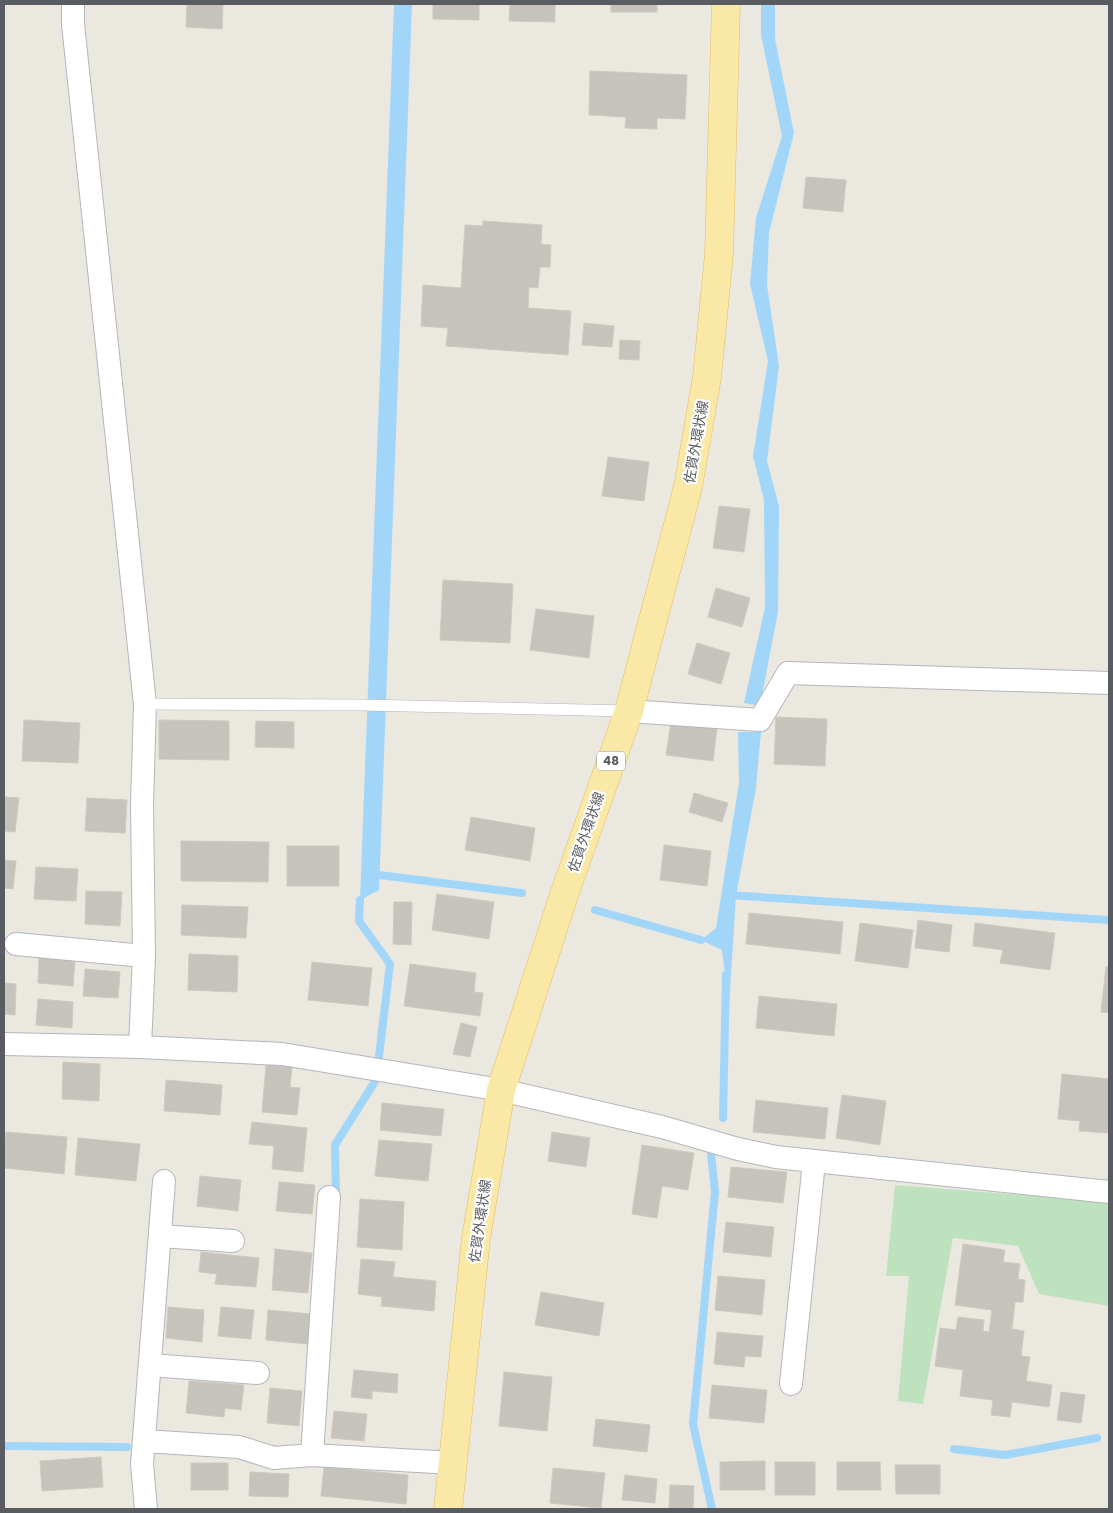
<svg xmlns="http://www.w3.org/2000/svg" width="1113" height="1513" font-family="Poppins,'Noto Sans JP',sans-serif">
  <rect width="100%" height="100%" fill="#ebe8e0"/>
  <path fill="#bee2bd" d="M895,1185l214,17v104l-70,-12 -21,-48 -65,-8 -30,166 -25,-3 11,-125h-23z"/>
  <g fill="#a1d6f9">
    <path d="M394,4h18l-33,886 -19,10z"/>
    <path d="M761,4h14v35l19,94 -25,100 -2,52 12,81 -12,95 12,45 -1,106 -18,94 -16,-3 21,-96 -1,-107 -11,-44 15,-95 -18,-77 6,-66 26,-82 -21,-101z"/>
    <path d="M738,732h23l-5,56 -20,108 -7,111 -7,-57 -21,-10 15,-12 23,-145z"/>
  </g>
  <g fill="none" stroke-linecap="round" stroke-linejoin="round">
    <g stroke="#a1d6f9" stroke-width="8">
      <path d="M379,875l143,18"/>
      <path d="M728,895l381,25"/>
      <path d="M360,900l-1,21 31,43 -11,92"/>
      <path d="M595,910l106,30"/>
      <path d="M723,1118l3,-143"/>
      <path d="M710,1144l5,48 -22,232 19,85"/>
      <path d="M336,1197l-1,-52 39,-62"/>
      <path d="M4,1446l123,1"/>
      <path d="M954,1449l51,6 92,-17"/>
    </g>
  </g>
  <g fill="#c6c3bd" stroke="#cfc9bf">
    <path d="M187,4h36l-1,25 -36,-2z"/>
    <path d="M433,4h46v16l-46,-1z"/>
    <path d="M510,4h45v18l-46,-1z"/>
    <rect x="611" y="4" width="46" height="8"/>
    <path d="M590,71l97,4 -2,44 -28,-1v11l-32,-1 1,-11 -37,-2z"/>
    <path d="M806,177l40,3 -3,32 -40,-4z"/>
    <path d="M483,221l59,4 -1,19 10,1 -1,22h-10l-2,21 -9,-1 -1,21 43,3 -3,44 -122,-9 2,-18 -27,-2 2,-41 38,3 4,-63 18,1z"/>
    <path d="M584,323l30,3 -2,21 -30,-2z"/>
    <path d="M620,340l20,1 -1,19 -20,-1z"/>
    <path d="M608,457l41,5 -5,39 -42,-5z"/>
    <path d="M719,506l31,3 -6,43 -31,-4z"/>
    <path d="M443,580l70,4 -3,59 -70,-3z"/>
    <path d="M716,588l34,10 -8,29 -34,-10z"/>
    <path d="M536,609l58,7 -5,42 -59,-8z"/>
    <path d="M697,643l33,10 -9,31 -33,-10z"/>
    <path d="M776,717l51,2 -2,47 -51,-2z"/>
    <path d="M24,720l56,3 -2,40 -56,-2z"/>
    <path d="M159,720l70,1v39l-70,-1z"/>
    <path d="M256,721l38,1v26l-39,-1z"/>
    <path d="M671,722l46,6 -4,33 -47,-6z"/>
    <path d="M694,793l34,10 -6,19 -33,-10z"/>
    <path d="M4,797l15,1 -4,34 -11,-1z"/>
    <path d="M87,798l40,2 -2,33 -40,-2z"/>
    <path d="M471,817l64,11 -5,33 -65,-11z"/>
    <path d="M181,841l88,1 -1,40 -87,-1z"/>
    <path d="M664,845l47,6 -4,35 -47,-6z"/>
    <rect x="287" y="846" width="52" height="40"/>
    <path d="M4,860l12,1 -3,28 -9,-1z"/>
    <path d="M36,867l42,2 -2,32 -42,-2z"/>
    <path d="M86,891l36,1 -2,34 -35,-2z"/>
    <path d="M437,894l57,8 -5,37 -57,-9z"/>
    <path d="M394,902h18l-1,43 -18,-1z"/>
    <path d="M182,905l66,2 -2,31 -65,-3z"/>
    <path d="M749,913l94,9 -3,32 -94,-10z"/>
    <path d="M918,920l34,5 -3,27 -34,-4z"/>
    <path d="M860,923l53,7 -5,38 -53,-7z"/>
    <path d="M975,923l80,10 -5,37 -50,-7 3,-13 -30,-4z"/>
    <path d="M189,954l49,2 -1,36 -49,-2z"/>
    <path d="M39,958l36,2 -2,26 -35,-3z"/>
    <path d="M312,962l60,6 -4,38 -60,-6z"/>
    <path d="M410,964l66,9 -2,19 9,1 -3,23 -76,-10z"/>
    <path d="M1106,967h3v46l-8,-1z"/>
    <path d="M85,969l35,3 -2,26 -35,-2z"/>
    <path d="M4,983l12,1 -1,31 -11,-1z"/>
    <path d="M759,996l78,8 -3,32 -78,-8z"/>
    <path d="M38,999l35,3 -1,26 -36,-3z"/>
    <path d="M461,1023l16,4 -7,30 -17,-3z"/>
    <path d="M63,1062l37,2 -1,37 -37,-2z"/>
    <path d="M266,1065l26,2 -2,20 10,1 -3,27 -35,-3z"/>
    <path d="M1062,1074l47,5v54l-30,-2 1,-10 -22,-2z"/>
    <path d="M166,1080l56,5 -2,30 -56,-4z"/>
    <path d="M842,1095l44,6 -6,44 -44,-7z"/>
    <path d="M756,1100l72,8 -3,31 -72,-7z"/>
    <path d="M382,1103l62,6 -3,27 -61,-6z"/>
    <path d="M252,1122l55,6 -4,44 -31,-3 2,-23 -25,-2z"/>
    <path d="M6,1132l61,5 -3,37 -60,-6z"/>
    <path d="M552,1132l38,6 -4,29 -38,-6z"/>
    <path d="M78,1138l62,6 -4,37 -61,-6z"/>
    <path d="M379,1140l53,4 -4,37 -53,-5z"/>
    <path d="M642,1145l52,8 -6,37 -26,-4 -5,32 -25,-4z"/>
    <path d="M731,1167l56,5 -4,31 -55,-6z"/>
    <path d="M200,1176l41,4 -3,31 -41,-5z"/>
    <path d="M279,1182l36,3 -3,29 -36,-3z"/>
    <path d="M360,1199l44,3 -2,48 -45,-3z"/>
    <path d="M726,1222l48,5 -3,30 -48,-5z"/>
    <path d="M963,1244l42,6 -2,12 17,2 -2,15 7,1 -2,22h-8l-3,27 12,2 -3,25 9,1 -4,24 26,4 -3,22 -37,-5 -2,15 -19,-2 2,-15 -33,-4 3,-26 -28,-4 5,-38 16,2 2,-13 26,3 -1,11 6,1 3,-22 -37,-5z"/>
    <path d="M275,1249l37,4 -4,40 -36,-3z"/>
    <path d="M201,1252l58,6 -3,29 -41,-3 2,-10 -18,-2z"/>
    <path d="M361,1259l34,3 -2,15 43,4 -2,30 -53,-5 1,-9 -24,-3z"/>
    <path d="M718,1276l47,4 -3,35 -47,-5z"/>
    <path d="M541,1292l63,11 -5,33 -64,-11z"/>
    <path d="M168,1307l36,3 -2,32 -36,-4z"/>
    <path d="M221,1307l33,3 -3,29 -33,-3z"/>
    <path d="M268,1310l43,4 -3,30 -42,-4z"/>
    <path d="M717,1332l46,4 -2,21 -16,-1 -1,11 -30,-3z"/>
    <path d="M354,1370l44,4 -1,19 -25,-2v8l-21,-2z"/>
    <path d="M504,1372l48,5 -5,54 -48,-5z"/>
    <path d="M189,1381l55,4 -3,25 -16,-2 -1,9 -38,-4z"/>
    <path d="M712,1385l55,5 -3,33 -55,-5z"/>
    <path d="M270,1388l32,3 -3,35 -32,-3z"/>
    <path d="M1061,1392l24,3 -4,28 -24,-3z"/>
    <path d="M334,1411l33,3 -3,27 -33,-3z"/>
    <path d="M596,1419l54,6 -3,27 -54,-6z"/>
    <path d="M101,1457l2,30 -61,4 -2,-30z"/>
    <path d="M765,1461v29h-45v-28z"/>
    <rect x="775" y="1462" width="40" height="33"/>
    <path d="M837,1462h43l1,28h-44z"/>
    <rect x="191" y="1463" width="37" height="27"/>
    <path d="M895,1465h45v29h-44z"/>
    <path d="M324,1467l84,8 -2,29 -85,-8z"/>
    <path d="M553,1468l52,5 -4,35 -51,-5z"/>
    <path d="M250,1472l39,2 -1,23 -39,-1z"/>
    <path d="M625,1475l32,4 -2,24 -33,-3z"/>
    <path d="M670,1485l24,1 -1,23h-24z"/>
  </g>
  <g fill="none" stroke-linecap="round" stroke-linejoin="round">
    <g stroke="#b3b6ba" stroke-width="12">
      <path id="lane" d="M145,704l217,1 267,6"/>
    </g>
    <g stroke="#b3b6ba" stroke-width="24">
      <g id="street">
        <path d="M73,4v20l72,680 -3,101 2,151 -4,91"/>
        <path d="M629,711l131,9 28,-47 321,10"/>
        <path d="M16,944l128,12"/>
        <path d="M4,1044l136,3 142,7 219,36 161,37 76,22 38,8 333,35"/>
        <path d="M160,1236l73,5"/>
        <path d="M150,1365l108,8"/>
        <path d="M791,1384l23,-222"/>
        <path d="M144,1441l95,6 35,11 38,-3 141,8"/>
        <path d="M312,1455l17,-258"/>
        <path d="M146,1509l-4,-45 22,-283"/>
      </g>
    </g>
    <g stroke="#e8bc5c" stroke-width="29">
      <path id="primary" d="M448,1509l28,-271 25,-148 63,-195 65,-184 59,-224 19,-110 12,-123 7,-250"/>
    </g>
    <use href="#lane" stroke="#fff" stroke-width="11"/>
    <use href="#street" stroke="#fff" stroke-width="22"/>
    <use href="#primary" stroke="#fae9a6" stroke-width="28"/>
  </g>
  <g text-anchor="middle" stroke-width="4" stroke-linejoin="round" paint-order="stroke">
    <rect fill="#fff" stroke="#8b8d90" stroke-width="1" x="597" y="751.5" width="28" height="19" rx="4"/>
    <g font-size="12" font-weight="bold" fill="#595c60">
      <text x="611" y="765">48</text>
    </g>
    <g font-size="14" fill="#595c60" stroke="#fff">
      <text transform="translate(696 442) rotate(-80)" y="5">佐賀外環状線</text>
      <text transform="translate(586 832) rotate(-71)" y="5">佐賀外環状線</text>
      <text transform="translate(480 1221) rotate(-82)" y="5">佐賀外環状線</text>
    </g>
  </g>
  <rect width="1113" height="1513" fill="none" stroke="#595c60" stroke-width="10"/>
</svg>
